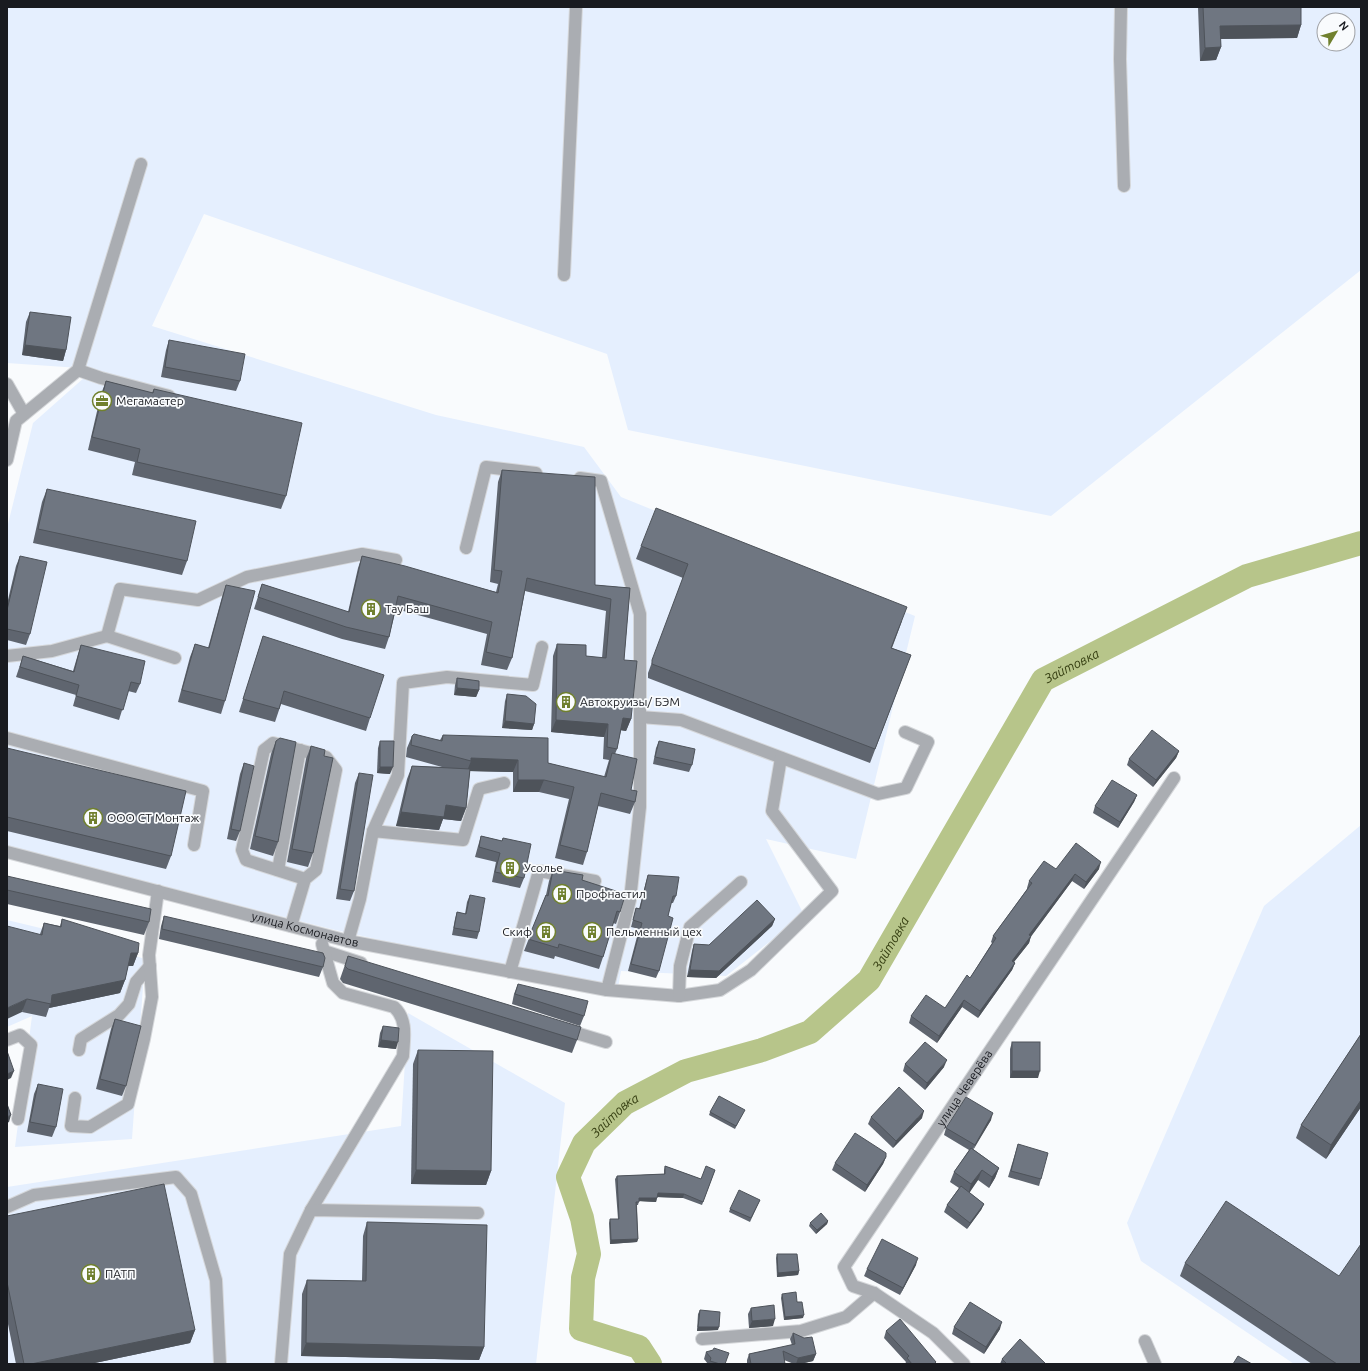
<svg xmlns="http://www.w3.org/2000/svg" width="1368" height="1371" font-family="Ubuntu,sans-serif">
  <rect width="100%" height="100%" fill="#f9fbfd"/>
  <g fill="#e5effe" fill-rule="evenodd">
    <path d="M7,7h1354v263l-310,246 -423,-86 -21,-76 -403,-140 -52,112 284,89 148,32 37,50 294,119 -59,243 -90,-20 38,76 -78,61 -105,-5 -4,22 -286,-64 -324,-83v-318l26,-105 61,-54 -87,-6zM1324,20h24v24h-24z"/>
    <path d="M1361,825v539h-67l-153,-103 -14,-38 137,-317z"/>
    <path d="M7,920l50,12 88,27 -13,180 -117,8 17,-131 -25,11z"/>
    <path d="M408,1013l157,90 -29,261h-529v-177l394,-61z"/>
  </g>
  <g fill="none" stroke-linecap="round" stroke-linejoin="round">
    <path stroke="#b7c58a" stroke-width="24" id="s1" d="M650,1364l-11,-17 -58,-18 2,-51 6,-24 -7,-36 -14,-41 16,-34 41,-40 61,-32 76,-21 48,-18 59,-52 174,-300 204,-104 114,-33"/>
    <g stroke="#d5d7da" stroke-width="14">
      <g id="minor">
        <path d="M1121,7l-1,52 4,127"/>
        <path d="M564,275l12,-268"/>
        <path d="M78,370l23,8 68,18"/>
        <path d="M7,384l17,30"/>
        <path d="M7,460l9,-39 62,-51 63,-206"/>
        <path d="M580,478l21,3 39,133v193l-10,93 -23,90"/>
        <path d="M466,548l20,-81 50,6"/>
        <path d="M107,636l13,-47 78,11 49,-23 115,-23 34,6"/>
        <path d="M7,656l45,-5 55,-15 68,22"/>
        <path d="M640,717l41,3 197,74 28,-6 22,-46 -23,-10"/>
        <path d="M7,738l196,53 -9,54"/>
        <path d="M373,831l25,-56 5,-92 44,-6 86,8 9,-38"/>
        <path id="s2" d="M7,852l341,89 259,49 72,6 41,-6 31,-20 81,-79 -60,-80 9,-53"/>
        <path d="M278,870l22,-120"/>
        <path d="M291,926l14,-47 11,-9 20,-100 -10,-13 -53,-14 -9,7 -22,100 4,10 59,19"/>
        <path d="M348,941l12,-42 13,-68 90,9 16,-51 25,-6"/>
        <path d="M322,944l2,7 37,12"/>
        <path d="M510,972l29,-101 56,10"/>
        <path d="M679,996l1,-30 10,-39 51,-45"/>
        <path d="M563,1029l43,13"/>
        <path d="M7,1040l13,-5 11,10 -13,74"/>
        <path d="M79,1050l2,-11 38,-24 10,-11 7,-22 14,-16"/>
        <path d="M75,1098l-4,28 19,1 38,-23 16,-65 8,-42 -3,-42 9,-64"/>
        <path d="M7,1207l27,-12 142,-18 15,17 25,86 4,84"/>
        <path d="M311,1210l92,-154c1,-18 5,-36 -9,-49l-51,-14 -10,-10 -9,-32"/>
        <path d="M702,1339l99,-8 45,-14 28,-24"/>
        <path d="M1145,1341l10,23"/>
        <path d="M281,1364l9,-110 21,-44 167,3"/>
        <path id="s3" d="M964,1364l-31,-31 -59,-40 -21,-7 -9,-19 330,-489"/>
      </g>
    </g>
    <use href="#minor" stroke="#aaadb2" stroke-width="12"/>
  </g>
  <g fill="#5f656f">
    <path d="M1198,7h103v18l-4,13 -77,1 1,8 -5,13 -16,1z"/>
    <path d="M30,312l36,38 -3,11 -41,-6 4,-33z"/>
    <path d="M169,340l71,41 -4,10 -75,-14 5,-27z"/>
    <path d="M106,381l46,12 2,-4 132,107 -5,13 -149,-34 3,-13 -47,-12 13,-56z"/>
    <path d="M502,470l93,115 35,3 -6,72 7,59 -5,12 -5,-1 -4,19 -2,5 16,36 4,12 -5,12 -32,-8 -11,46 -4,13 -28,-7 14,-59 -30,-7h-26v-20l-43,-1 -4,37 -5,13 -18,-2 -4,11 -43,-4 11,-47 5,-13 30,1 -36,-10 1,-9 5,-12 28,4 3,-5 105,28 56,14 5,-17 -6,-1 1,-22 -53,-5 2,-76 4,-12 29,12 16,2 4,-47 -81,-20 -13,67 -5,12 -26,-5 6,-31 -91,-25 -7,28 -4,12 -43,-10 -88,-30 8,-25 86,28 10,-44 4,-12 134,36 2,-8 -8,-2 8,-100z"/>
    <path d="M47,489l140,72 -5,14 -149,-32 9,-41z"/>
    <path d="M641,546l261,75 -10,27 19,7 -41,108 -222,-85v-5l35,-95 -47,-19z"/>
    <path d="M20,556l10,78 -4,11 -19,-5v-36l9,-38z"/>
    <path d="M226,585l-1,116 -4,13 -43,-12 12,-45 5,-13 13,4 14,-51z"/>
    <path d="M263,636l107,82 -4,13 -85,-27 -6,18 -36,-10z"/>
    <path d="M81,645l59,39 -4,9 -8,-2 -9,29 -46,-14 3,-11 -60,-18 7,-21 50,15 5,-17z"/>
    <path d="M457,678l22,12 -3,7 -22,-2 1,-10z"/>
    <path d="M507,694l27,30 -2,6 -30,-2 3,-27z"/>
    <path d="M276,741l2,101 -5,14 -23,-7 21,-95z"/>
    <path d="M380,741l10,33 -13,-1 1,-25z"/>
    <path d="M659,741l33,24 -3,7 -36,-8 3,-16z"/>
    <path d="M311,746l13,10 -11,97 -5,14 -21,-5 19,-103z"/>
    <path d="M7,748l164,108 -5,13 -159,-38z"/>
    <path d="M1179,751l-3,7 -23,29 -26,-22 2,-6z"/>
    <path d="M244,763l-4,68 -4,10 -9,-2 13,-65z"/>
    <path d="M359,773l-5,118 -4,10 -14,-2 19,-116z"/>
    <path d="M1137,795l-3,7 -16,26 -25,-15 2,-7z"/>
    <path d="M481,836l21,5 1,-3 21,40 -4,10 -28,-6 4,-20 -21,-5 3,-11z"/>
    <path d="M1056,869h43l-15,20 -12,-8 -41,55 -2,7 -15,19 1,1 -3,7 -34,48 -16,-11 -25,36 -28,-20 2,-7 34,-8 25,-30 22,-35 -1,-1 2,-6 34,-47v-1l2,-7z"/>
    <path d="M553,870l29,10 39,19 -1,13 -4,12 -3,-1 -10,34 -4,12 -44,-13 -1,3 -30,-8 22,-56 3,-14z"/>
    <path d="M648,875l28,21 -3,7h-2l-3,13 -9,55 -3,7 -28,-7 11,-42 -8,-2 5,-19 3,1 7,-27z"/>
    <path d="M7,876l142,46 -5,13 -137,-31z"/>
    <path d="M470,895l9,37 -2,7 -25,-4 3,-16 2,-7 8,2 2,-12z"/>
    <path d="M164,916l159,51 -4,10 -160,-38 2,-13z"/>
    <path d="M62,919l76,34 -5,13h-5l-3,14 -5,13 -71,15 -3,9 -24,-5 18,-78 4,-11 16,3z"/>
    <path d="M775,919l-3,7 -56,52 -29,-1 5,-26 2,-7 15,1z"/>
    <path d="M348,956l229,84 -5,13 -229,-70 -3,-4z"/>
    <path d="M518,984l66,32 -4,10 -68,-22 2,-10z"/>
    <path d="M115,1019l11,67 -4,10 -26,-7 15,-60z"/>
    <path d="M383,1026l13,23 -18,-2 2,-14z"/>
    <path d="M1361,1034v73l-35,52 -30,-21 5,-13z"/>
    <path d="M1012,1042l26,36h-28v-29z"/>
    <path d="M418,1050l73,121 -5,14 -75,-1 2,-120z"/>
    <path d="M905,1064l39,3 -19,23 -22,-19z"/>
    <path d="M38,1084l18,43 -4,10 -25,-5 7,-38z"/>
    <path d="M710,1112l33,1 -8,16 -26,-14z"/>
    <path d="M871,1117l51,1 -29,30 -25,-24z"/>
    <path d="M991,1120l-18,29 26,19 -4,10 -6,10 -11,-8 -9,12 15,12 -3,6 -14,19 -23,-17 3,-7 12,-17 -9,-6 4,-10 15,-22 -25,-15 2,-7z"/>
    <path d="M1018,1144l23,35 -2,7 -31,-9z"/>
    <path d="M886,1157l-3,7 -18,28 -33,-22 3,-7z"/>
    <path d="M665,1166l36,13 14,-9 -13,35 -19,-7 -26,-1 -1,5 -17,-1 -1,4h-1l1,34 -1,3 -27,2 -1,-21 1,-4h8l-3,-40 2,-3 47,-2v-4z"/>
    <path d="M760,1200l-10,22 -21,-10 1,-3z"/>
    <path d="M7,1216l188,114 -5,13 -100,21h-74l-9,-45z"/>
    <path d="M828,1221l-1,3 -11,10 -7,-8 1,-3z"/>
    <path d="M367,1222l117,125 -5,13 -178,-4 1,-62 5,-14 55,1 1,-45z"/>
    <path d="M777,1254l22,17 -1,4 -21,2 -1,-19z"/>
    <path d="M1185,1263l176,101h-49l-132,-88z"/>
    <path d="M916,1265l-16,30 -36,-19 3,-7z"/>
    <path d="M782,1294l15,8 6,16 -19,2 -3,-22z"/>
    <path d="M751,1308l22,18 -24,2 -1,-14z"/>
    <path d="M700,1310l18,20 -21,1 1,-17z"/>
    <path d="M954,1327l46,2 -16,25 -32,-20z"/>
    <path d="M886,1331l50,31v2h-31l1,-2 -22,-24z"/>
    <path d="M793,1333l23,21 -3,7 -13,3h-6l-10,-4 1,4h-38v-4l2,-6 43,-9 -2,-6z"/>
    <path d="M706,1352l19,12h-17l-4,-5z"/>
    <path d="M1002,1359l43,5h-45z"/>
  </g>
  <g fill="#4e535a">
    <path d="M1301,25l-4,13 -82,1 5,-13z"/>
    <path d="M1221,47l-5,13 -16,1 5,-13z"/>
    <path d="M25,345l41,5 -3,11 -41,-6z"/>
    <path d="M457,688l22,2 -3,7 -22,-2z"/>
    <path d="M623,718l8,1 -5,12 -7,-1z"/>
    <path d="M556,720l52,4 -4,13 -53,-5z"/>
    <path d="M505,721l29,3 -2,6 -30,-2z"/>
    <path d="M1179,751l-3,7 -23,29 3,-7z"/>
    <path d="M471,758l47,2 -5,12 -46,-1 4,-10z"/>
    <path d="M380,767h13l-3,7 -13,-1z"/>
    <path d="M518,780h26l-5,12h-26z"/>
    <path d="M1137,795l-3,7 -16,26 2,-6z"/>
    <path d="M446,805l20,3 -5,13 -18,-2 -4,11 -43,-4 5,-14z"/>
    <path d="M1101,862l-2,7 -15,20 2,-7z"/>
    <path d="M1075,874l-3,7 -45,61 2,-7z"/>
    <path d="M775,919l-3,7 -56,52 -29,-1 3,-7z"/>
    <path d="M1031,936l-2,7 -20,25 3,-7z"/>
    <path d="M131,953h7l-5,13h-7z"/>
    <path d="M1015,963l-3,7 -34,48 2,-7z"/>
    <path d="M125,980l-5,13 -71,15 3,-13z"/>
    <path d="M27,999l-5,13 -15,7v-11z"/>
    <path d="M964,1000l-2,7 -25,36 2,-7z"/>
    <path d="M381,1040l17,2 -2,7 -18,-2z"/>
    <path d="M947,1060l-3,7 -19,23 2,-7z"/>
    <path d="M14,1071l-3,7 -4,2v-6z"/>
    <path d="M1012,1071h28l-2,7h-28z"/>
    <path d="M1361,1100v7l-35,52 5,-14z"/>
    <path d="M924,1111l-2,7 -29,30 3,-7z"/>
    <path d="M993,1113l-2,7 -19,32 3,-7z"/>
    <path d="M11,1115l-2,7 -2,1v-6z"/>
    <path d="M886,1157l-3,7 -18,28 2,-7z"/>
    <path d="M999,1168l-4,10 -6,10 3,-11z"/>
    <path d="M416,1170l75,1 -5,14 -75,-1z"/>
    <path d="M982,1170l-4,10 -10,15 3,-11z"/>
    <path d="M658,1193l26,1 -1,4 -27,-1z"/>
    <path d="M639,1198h18l-1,4 -18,-1z"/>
    <path d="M984,1204l-3,6 -14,19 3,-6z"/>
    <path d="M828,1221l-1,3 -11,10 1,-4z"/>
    <path d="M638,1239l-1,3 -27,2 1,-4z"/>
    <path d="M918,1258l-2,7 -16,30 3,-7z"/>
    <path d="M799,1271l-1,4 -21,2 1,-4z"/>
    <path d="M804,1315l-1,3 -19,2 1,-3z"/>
    <path d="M775,1319l-2,7 -24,2 3,-7z"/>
    <path d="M1002,1322l-2,7 -16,25 2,-7z"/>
    <path d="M698,1327h21l-1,3 -21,1z"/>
    <path d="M195,1330l-5,13 -100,21h-59z"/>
    <path d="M306,1343l178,4 -5,13 -178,-4z"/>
    <path d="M816,1354l-3,7 -13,3h-4l2,-6z"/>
  </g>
  <g fill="#6f7681" stroke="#4e535a">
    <path d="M1203,7h98v18l-81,1 1,21 -16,1z"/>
    <path d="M30,312l41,5 -5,33 -41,-5z"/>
    <path d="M169,340l76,14 -5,27 -75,-14z"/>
    <path d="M106,381l47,12 1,-4 148,34 -16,73 -149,-34 3,-13 -48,-12z"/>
    <path d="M502,470l93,7v108l35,3 -6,72 13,1 -6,58 -8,-1 -6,31 -10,-2 1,-23 -52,-4 1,-76 29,1v11l20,2 5,-59 -84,-21 -15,80 -26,-6 6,-30 -94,-26 -9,41 -43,-10 -88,-30 4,-13 87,28 13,-56 43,10 93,27 4,-22 -8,-1z"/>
    <path d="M47,489l149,32 -9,40 -149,-32z"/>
    <path d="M656,508l251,99 -16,41 20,7 -36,94 -223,-85v-4l36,-96 -47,-18z"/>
    <path d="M20,556l27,6 -17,72 -23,-5v-19z"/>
    <path d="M226,585l29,6 -30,110 -43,-11 13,-46 14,4z"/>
    <path d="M263,636l121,39 -14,43 -86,-27 -5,18 -36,-10z"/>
    <path d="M81,645l64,16 -5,23 -9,-2 -8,28 -47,-14 3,-11 -59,-18 3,-11 51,16z"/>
    <path d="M457,678l22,3v9l-22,-2z"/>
    <path d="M507,694l19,2 10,8 -2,20 -29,-3z"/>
    <path d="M1152,730l27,21 -23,29 -27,-21z"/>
    <path d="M414,734l28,7 1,-6 105,3v25l58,14 6,-24 25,6 -6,31 6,1 -2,11 -34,-9 -14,59 -27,-7 14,-58 -30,-7h-26v-20l-47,-2v3l-60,-16 1,-9z"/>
    <path d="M280,738l16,4 -18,100 -23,-6 21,-95z"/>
    <path d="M380,741h14l-1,26h-13z"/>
    <path d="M659,741l36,8 -3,16 -37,-8z"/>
    <path d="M311,746l14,4 -1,6 9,2 -20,95 -21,-4z"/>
    <path d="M7,748l179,43 -15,65 -164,-39z"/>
    <path d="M244,763l10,3 -14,65 -9,-2z"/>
    <path d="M412,766l58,3 -4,39 -20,-3 -2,12 -43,-5z"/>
    <path d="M359,773l14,2 -19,116 -14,-2z"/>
    <path d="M1112,780l25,15 -17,27 -25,-16z"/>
    <path d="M481,836l21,5 1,-3 28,6 -7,34 -29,-6 5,-19 -21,-6z"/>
    <path d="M1076,843l25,19 -15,20 -11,-8 -46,61 2,1 -19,25 3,2 -35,48 -16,-11 -25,36 -28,-20 15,-21 19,13 22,-33 3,3 26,-40 -3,-2 39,-53 -3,-2 15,-20 12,8z"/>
    <path d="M553,870l30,5 -1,5 40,13 -1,6h3l-4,13 -3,-1 -14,46 -44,-13 -1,4 -30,-9 18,-44 2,1z"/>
    <path d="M648,875l31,2 -3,19h-3l-5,20 5,2 -14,53 -28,-7 11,-41 -9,-3 3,-12 4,1z"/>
    <path d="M7,876l144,33 -2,13 -142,-32z"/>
    <path d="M470,895l15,3 -6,34 -25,-4 3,-16 9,2z"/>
    <path d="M757,900l18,19 -56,52 -29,-1 4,-26 15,1z"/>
    <path d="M164,916l159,37 2,5 -2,9 -161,-38z"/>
    <path d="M62,919l77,24 -1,10h-7l-6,27 -73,15 -1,9 -24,-5 -20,9v-82l35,9 2,-12 17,4z"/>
    <path d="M348,956l233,71 -4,13 -229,-71 -3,-3z"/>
    <path d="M518,984l70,17 -4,15 -69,-22z"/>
    <path d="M115,1019l26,7 -15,60 -26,-7z"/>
    <path d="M383,1026l16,2 -1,14 -17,-2z"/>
    <path d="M1361,1034v66l-30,45 -30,-20z"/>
    <path d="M925,1042l22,18 -20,23 -22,-19z"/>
    <rect x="1012" y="1042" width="28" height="29"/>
    <path d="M418,1050l75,1 -2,120 -75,-1z"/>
    <path d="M7,1051l7,20 -7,3z"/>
    <path d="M38,1084l25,5 -7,38 -26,-5z"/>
    <path d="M899,1087l25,24 -28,30 -25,-24z"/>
    <path d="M719,1096l26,14 -9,16 -26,-14z"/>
    <path d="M966,1097l27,16 -18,32 -29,-17z"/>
    <path d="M7,1104l4,11 -4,2z"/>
    <path d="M855,1133l31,20v4l-19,28 -32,-22z"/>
    <path d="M1018,1144l30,9 -7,26 -30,-8z"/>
    <path d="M971,1148l28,20 -7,9 -10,-7 -11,14 -17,-12z"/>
    <path d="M665,1166l36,13 5,-13 9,4 -12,32 -19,-8 -26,-1 -1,5h-18v4h-3l2,37 -27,1 -1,-21h9l-2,-43 48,-2z"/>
    <path d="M164,1184l31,146 -164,34h-7l-17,-82v-66z"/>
    <path d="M961,1186l23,18 -14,19 -23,-18z"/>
    <path d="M739,1190l21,10 -9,18 -21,-9z"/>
    <path d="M1226,1201l113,75 22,-32v120h-24l-152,-101z"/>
    <path d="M821,1213l7,8 -11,9 -7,-7z"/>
    <path d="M367,1222l120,3 -3,122 -178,-4 1,-63 59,1z"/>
    <path d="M882,1239l36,19 -15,30 -36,-19z"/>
    <path d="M777,1254h20l2,17 -21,2z"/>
    <path d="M796,1292l1,10h5l2,13 -19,2 -3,-23z"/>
    <path d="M970,1302l32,20 -16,25 -32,-20z"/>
    <path d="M774,1305l1,14 -23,2 -1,-13z"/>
    <path d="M700,1310l20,2 -1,15h-21z"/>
    <path d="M900,1319l36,43 -2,2h-22l-5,-6 2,-2 -23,-25z"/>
    <path d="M793,1333l11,5 8,-1 4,17 -18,4 -15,-7 2,13h-34l-2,-10 46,-10z"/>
    <path d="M1020,1339l25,24 -1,1h-37l-5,-5z"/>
    <path d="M714,1348l15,5 -4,11h-5l-10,-3 1,-3 -5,-6 7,-2z"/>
    <path d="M1238,1356l14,8h-19z"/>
  </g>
  <defs>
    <g id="office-ring" transform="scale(1)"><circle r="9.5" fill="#f9fbfd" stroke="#70802e" stroke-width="1.5"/><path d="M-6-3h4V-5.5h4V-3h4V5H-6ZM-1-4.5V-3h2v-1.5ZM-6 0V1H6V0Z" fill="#70802e"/></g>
    <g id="building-ring" transform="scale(1)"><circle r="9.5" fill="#f9fbfd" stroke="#70802e" stroke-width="1.5"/><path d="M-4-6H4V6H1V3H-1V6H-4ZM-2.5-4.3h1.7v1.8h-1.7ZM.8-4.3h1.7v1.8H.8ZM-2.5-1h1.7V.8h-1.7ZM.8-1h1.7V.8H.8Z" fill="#70802e"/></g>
  </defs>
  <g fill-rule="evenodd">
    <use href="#office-ring" x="102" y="401"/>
    <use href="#building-ring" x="371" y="609"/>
    <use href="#building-ring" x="566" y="702"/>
    <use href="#building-ring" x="93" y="818"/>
    <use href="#building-ring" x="510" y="868"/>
    <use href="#building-ring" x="562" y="894"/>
    <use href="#building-ring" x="546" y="932"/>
    <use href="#building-ring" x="592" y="932"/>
    <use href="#building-ring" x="91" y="1274"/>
  </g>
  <g text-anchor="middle" stroke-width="3.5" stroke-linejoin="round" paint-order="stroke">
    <g font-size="12" fill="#191b20" stroke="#f9fbfd" text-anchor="start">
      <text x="116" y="405">Мегамастер</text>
      <text x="385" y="613">Тау Баш</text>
      <text x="580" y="706">Автокруизы/ БЭМ</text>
      <text x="107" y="822">ООО СТ Монтаж</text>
      <text x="524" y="872">Усолье</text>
      <text x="576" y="898">Профнастил</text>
      <text x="532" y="936" text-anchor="end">Скиф</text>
      <text x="606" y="936">Пельменный цех</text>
      <text x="105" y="1278">ПАТП</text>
    </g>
    <g font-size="12" fill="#191b20" stroke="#f9fbfd">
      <text dy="4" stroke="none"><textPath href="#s2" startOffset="308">улица Космонавтов</textPath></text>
      <text dy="4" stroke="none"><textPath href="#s3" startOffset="374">улица Чеверёва</textPath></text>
    </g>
    <g font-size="13" font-style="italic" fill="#363f12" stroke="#f9fbfd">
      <text dy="5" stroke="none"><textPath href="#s1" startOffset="988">Зайтовка</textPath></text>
      <text dy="5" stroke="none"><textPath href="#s1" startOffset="652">Зайтовка</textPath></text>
      <text dy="5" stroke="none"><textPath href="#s1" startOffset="316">Зайтовка</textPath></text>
    </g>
  </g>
  <rect width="1368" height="1371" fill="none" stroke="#191b20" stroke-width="16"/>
  <g transform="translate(1336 32) rotate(52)"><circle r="19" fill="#f9fbfd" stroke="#9fa1a5"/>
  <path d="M0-3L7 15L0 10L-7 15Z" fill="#70802e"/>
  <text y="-6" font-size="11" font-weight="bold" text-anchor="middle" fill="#191b20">N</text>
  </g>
</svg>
